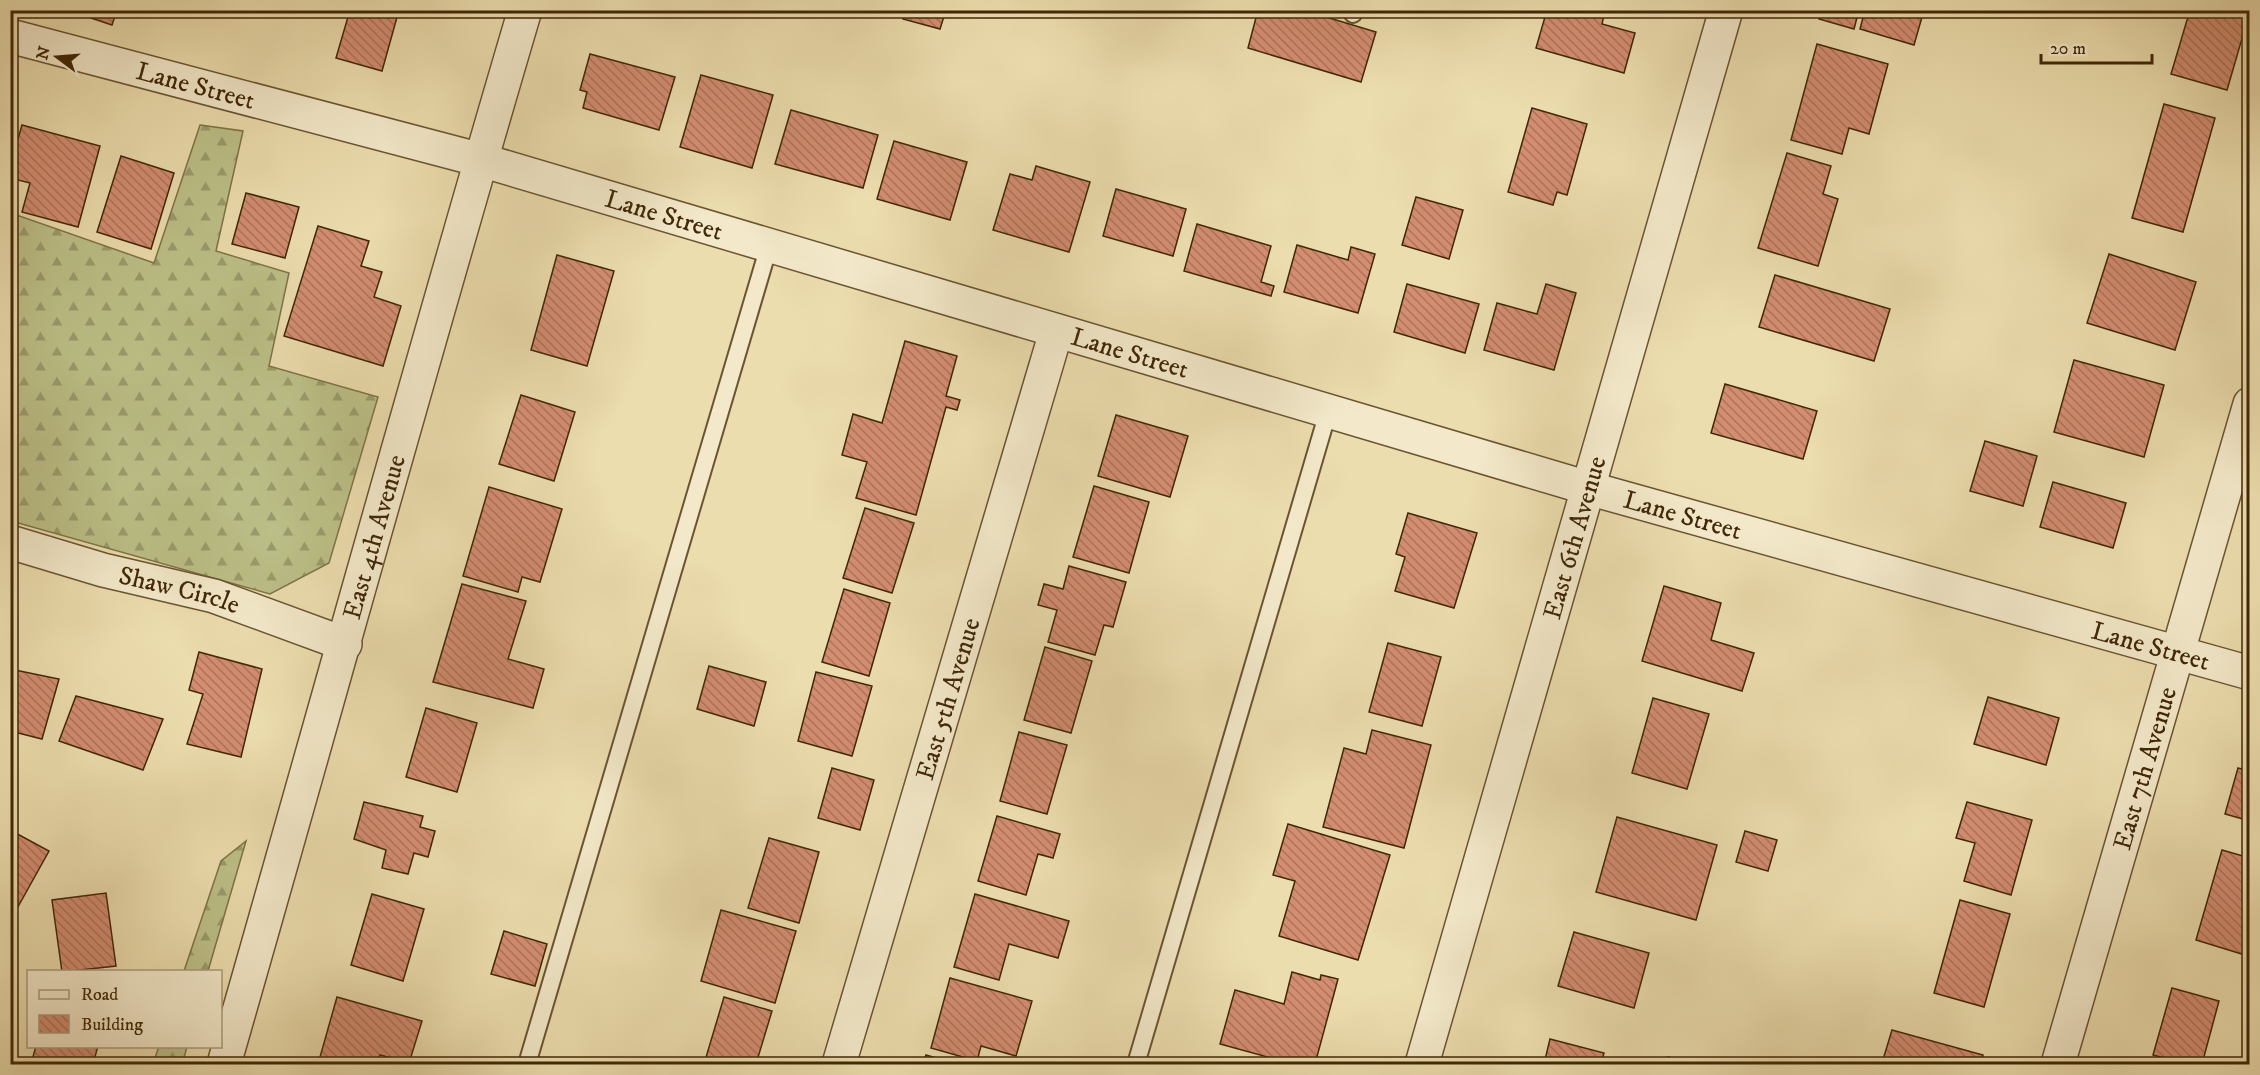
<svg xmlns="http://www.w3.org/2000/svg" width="2260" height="1075" font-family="'IM FELL DW Pica',serif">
  <defs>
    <pattern id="forest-firs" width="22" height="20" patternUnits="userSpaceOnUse" patternTransform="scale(1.5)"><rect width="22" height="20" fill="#bcc088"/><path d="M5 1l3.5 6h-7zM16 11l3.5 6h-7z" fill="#9a9c6d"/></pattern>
    <pattern id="building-back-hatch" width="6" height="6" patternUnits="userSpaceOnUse" patternTransform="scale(1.5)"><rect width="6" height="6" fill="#d38d71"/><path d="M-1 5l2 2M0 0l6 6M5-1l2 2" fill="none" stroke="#ad735b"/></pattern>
  </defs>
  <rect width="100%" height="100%" fill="#ecddae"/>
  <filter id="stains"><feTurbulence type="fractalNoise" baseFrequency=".00333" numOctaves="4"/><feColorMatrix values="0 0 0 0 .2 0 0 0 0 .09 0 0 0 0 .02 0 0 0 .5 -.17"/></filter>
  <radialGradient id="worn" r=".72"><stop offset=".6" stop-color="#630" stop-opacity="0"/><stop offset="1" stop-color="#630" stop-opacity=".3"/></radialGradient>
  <g fill="url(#forest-firs)" stroke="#7e7448" stroke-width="1.5">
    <path d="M200,125l43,6 -27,120 73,22 -20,93 109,31 -49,166 -59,31 -259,-73v-308l143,50z"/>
    <path d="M246,841l-38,130h-24l37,-110z"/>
    <path d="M159,1046l28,1 -5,17h-29z"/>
  </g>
  <g fill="url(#building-back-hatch)" stroke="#402707" stroke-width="1.5">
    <path d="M67,10h50l-5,15z"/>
    <path d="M350,10h49l-17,61 -46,-13z"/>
    <path d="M905,10h41l-6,19 -37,-10z"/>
    <path d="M1258,10h45l73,22 -15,50 -113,-34z"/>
    <path d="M1547,10h58l-3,14 33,9 -11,40 -88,-25z"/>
    <path d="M1821,10h38l-5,19 -35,-10z"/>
    <path d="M1865,10h59l-10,35 -54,-16z"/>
    <path d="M2190,10h31l27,8 -21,72 -56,-16z"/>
    <path d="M1817,44l71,20 -19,70 -20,-6 -7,26 -51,-14z"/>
    <path d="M590,54l85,23 -16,53 -76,-22 4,-16 -7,-2z"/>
    <path d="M701,75l72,20 -21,73 -72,-21z"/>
    <path d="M2164,104l51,14 -32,114 -51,-14z"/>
    <path d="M1532,108l55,16 -20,71 -10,-3 -4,13 -45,-13z"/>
    <path d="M791,110l87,25 -15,53 -88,-24z"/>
    <path d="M22,125l78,21 -22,81 -56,-15 8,-29 -20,-5v-12z"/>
    <path d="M894,141l73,21 -17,58 -73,-21z"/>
    <path d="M1787,153l44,13 -8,28 15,5 -20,67 -60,-18z"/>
    <path d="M121,156l53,17 -23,76 -54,-17z"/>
    <path d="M1036,166l54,16 -21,70 -76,-22 17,-56 22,6z"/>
    <path d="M1116,189l70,20 -13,47 -70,-20z"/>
    <path d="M246,193l53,14 -14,51 -53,-14z"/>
    <path d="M1416,197l47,13 -14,49 -47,-14z"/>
    <path d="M1197,224l74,22 -10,36 13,4 -3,10 -87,-25z"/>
    <path d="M318,226l51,15 -8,25 21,6 -8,25 27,9 -18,60 -99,-30z"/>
    <path d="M1297,245l51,15 3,-13 24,7 -17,59 -74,-21z"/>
    <path d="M2109,254l87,28 -21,68 -88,-27z"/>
    <path d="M557,255l57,16 -27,95 -56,-16z"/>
    <path d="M1775,275l115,34 -16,52 -115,-34z"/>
    <path d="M1407,284l72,20 -14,49 -71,-21z"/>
    <path d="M1546,284l30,9 -22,77 -70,-20 13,-47 40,11z"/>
    <path d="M905,341l52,15 -11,40 14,4 -3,10 -11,-3 -30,108 -60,-17 11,-36 -25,-7 11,-41 29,9z"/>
    <path d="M2074,360l90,25 -20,72 -90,-25z"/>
    <path d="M1725,384l92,27 -14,48 -92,-26z"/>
    <path d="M521,395l54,17 -21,69 -55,-17z"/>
    <path d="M1116,415l72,21 -18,61 -72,-21z"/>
    <path d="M1985,441l52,15 -14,50 -53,-15z"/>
    <path d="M2053,482l73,21 -13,45 -73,-21z"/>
    <path d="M1094,486l55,16 -20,71 -56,-16z"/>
    <path d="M489,487l73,22 -22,73 -18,-5 -4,15 -55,-16z"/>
    <path d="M865,508l49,15 -22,70 -49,-15z"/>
    <path d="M1408,513l69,20 -23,75 -59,-17 10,-34 -9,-3z"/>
    <path d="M1069,566l57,16 -13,45 -9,-2 -9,30 -47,-13 9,-32 -19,-5 6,-21 19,5z"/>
    <path d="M462,584l64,17 -18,58 36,10 -11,39 -100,-26z"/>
    <path d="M1664,586l57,17 -10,37 43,13 -12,38 -100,-30z"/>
    <path d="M844,589l46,14 -21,73 -47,-14z"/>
    <path d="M1388,643l53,14 -19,69 -53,-14z"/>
    <path d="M1045,647l47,14 -21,72 -47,-13z"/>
    <path d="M199,652l63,17 -21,88 -54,-13 16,-50 -14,-4z"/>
    <path d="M709,666l57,16 -12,44 -57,-17z"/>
    <path d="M10,669l49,10 -17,60 -32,-8z"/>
    <path d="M816,672l56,14 -20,70 -54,-15z"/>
    <path d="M76,696l87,23 -20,51 -84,-29z"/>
    <path d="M1988,697l71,21 -13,47 -72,-21z"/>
    <path d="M1653,698l56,16 -22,75 -55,-16z"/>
    <path d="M426,708l51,15 -20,69 -51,-15z"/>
    <path d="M1372,730l59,15 -27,103 -81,-21 21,-79 22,6z"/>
    <path d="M1019,732l48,13 -20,69 -47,-13z"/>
    <path d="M832,768l42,12 -14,50 -42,-12z"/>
    <path d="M2238,768l12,3v50l-25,-7z"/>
    <path d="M364,802l59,14 -3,11 15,4 -7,26 -14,-4 -6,21 -26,-6 4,-18 -32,-11z"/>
    <path d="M1967,802l65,18 -21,75 -47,-14 11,-38 -19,-5z"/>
    <path d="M997,816l63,18 -7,24 -15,-4 -12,41 -48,-14z"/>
    <path d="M1617,817l100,28 -21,75 -100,-28z"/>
    <path d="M1288,824l102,31 -32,105 -79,-24 16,-55 -22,-6z"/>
    <path d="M10,830l39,21 -35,63 -4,-1z"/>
    <path d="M1745,831l32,9 -9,31 -32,-9z"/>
    <path d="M769,838l50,14 -20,71 -51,-15z"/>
    <path d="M2222,850l28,8v80l-5,17 -49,-15z"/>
    <path d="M106,893l10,73 -54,6 -10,-72z"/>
    <path d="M372,894l52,15 -21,72 -52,-16z"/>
    <path d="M975,894l94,27 -11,37 -49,-14 -10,36 -45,-13z"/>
    <path d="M1960,900l50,14 -26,93 -50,-14z"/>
    <path d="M721,910l75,21 -21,72 -74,-22z"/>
    <path d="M504,931l43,13 -12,42 -44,-12z"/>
    <path d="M1574,932l75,21 -15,55 -76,-22z"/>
    <path d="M1292,972l28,8 1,-5 17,4 -23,85h-22l-73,-20 15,-54 49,14z"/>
    <path d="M950,978l82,23 -16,55 -35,-10 -4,15 -46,-13z"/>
    <path d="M2172,988l47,13 -17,63h-15l-34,-9z"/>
    <path d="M337,997l85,24 -13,42 -29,-8 -3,9h-59z"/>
    <path d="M724,997l48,14 -16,53h-52z"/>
    <path d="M1892,1030l91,25 -2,9h-92l-7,-1z"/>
    <path d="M1550,1039l54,14 -3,11h-57z"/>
    <path d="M36,1046h62l-5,18h-62z"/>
    <path d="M926,1055l31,9h-34z"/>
    <path d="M1668,1057l28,7h-30z"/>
  </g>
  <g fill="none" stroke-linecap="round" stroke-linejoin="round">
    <g stroke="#6b5431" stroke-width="20">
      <g id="service">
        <path d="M1353,14l1,-4"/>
        <path d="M527,1064l242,-818"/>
        <path d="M1136,1064l192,-652"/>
      </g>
    </g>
    <g stroke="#6b5431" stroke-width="36">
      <g id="minor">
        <path id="s1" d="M10,36l471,124 1107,328 662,185"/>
        <path id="s2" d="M10,542l93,28 111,26 131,48"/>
        <path id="s3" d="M224,1064c101,-351 197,-703 301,-1054"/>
        <path id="s4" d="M839,1064l217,-732"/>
        <path id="s5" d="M2058,1064l192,-660"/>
      </g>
    </g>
    <g stroke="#6b5431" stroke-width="36">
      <g id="tertiary">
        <path id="s6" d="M1422,1064l304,-1054"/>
      </g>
    </g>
    <use href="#service" stroke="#f3e9ca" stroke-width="16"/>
    <use href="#minor" stroke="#f3e9ca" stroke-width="33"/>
    <use href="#tertiary" stroke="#f3e9ca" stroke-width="33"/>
  </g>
  <g text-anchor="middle" stroke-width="4.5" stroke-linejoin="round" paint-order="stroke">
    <g font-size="26" fill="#402707" stroke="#f3e9ca">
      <text dy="9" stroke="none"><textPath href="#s1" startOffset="192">Lane Street</textPath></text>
      <text dy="9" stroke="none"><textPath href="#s1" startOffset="678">Lane Street</textPath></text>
      <text dy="9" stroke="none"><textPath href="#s1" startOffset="1164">Lane Street</textPath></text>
      <text dy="9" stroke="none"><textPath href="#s1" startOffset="1740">Lane Street</textPath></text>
      <text dy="9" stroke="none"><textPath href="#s3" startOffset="548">East 4th Avenue</textPath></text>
      <text dy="9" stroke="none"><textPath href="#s6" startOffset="548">East 6th Avenue</textPath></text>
      <text dy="9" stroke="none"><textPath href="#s2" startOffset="176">Shaw Circle</textPath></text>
      <text dy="9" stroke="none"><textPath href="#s1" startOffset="2226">Lane Street</textPath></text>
      <text dy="9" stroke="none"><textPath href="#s4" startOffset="381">East 5th Avenue</textPath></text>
      <text dy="9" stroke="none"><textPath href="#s5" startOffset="308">East 7th Avenue</textPath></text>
    </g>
  </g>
  <rect width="2260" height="1075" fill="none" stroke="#ecddae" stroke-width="36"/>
  <rect x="12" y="12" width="2236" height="1051" fill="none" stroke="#402707" stroke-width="3"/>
  <rect x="18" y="18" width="2224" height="1039" fill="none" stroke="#402707" stroke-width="1.5"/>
  <rect x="27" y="970" width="195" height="78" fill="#f3e9ca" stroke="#ab9b7c" stroke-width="1.5"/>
  <rect x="39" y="990" width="30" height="9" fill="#f3e9ca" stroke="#ab9b7c" stroke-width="1.5"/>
  <text x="81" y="1000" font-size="18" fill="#402707">Road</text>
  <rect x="39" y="1015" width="30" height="18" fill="url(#building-back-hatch)" stroke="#ab9b7c" stroke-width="1.5"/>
  <text x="81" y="1030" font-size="18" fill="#402707">Building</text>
  <g transform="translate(57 57) rotate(286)" stroke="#f3e9ca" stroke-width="4.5" paint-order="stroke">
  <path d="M0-4.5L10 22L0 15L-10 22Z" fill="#402707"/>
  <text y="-9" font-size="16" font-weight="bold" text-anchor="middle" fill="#402707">N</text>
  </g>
  <path d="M2041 54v9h111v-9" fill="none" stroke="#402707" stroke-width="3"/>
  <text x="2050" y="54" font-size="18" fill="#402707" stroke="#f3e9ca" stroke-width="4.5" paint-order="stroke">20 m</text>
  <rect width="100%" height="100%" filter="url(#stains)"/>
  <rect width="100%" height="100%" fill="url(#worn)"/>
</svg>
